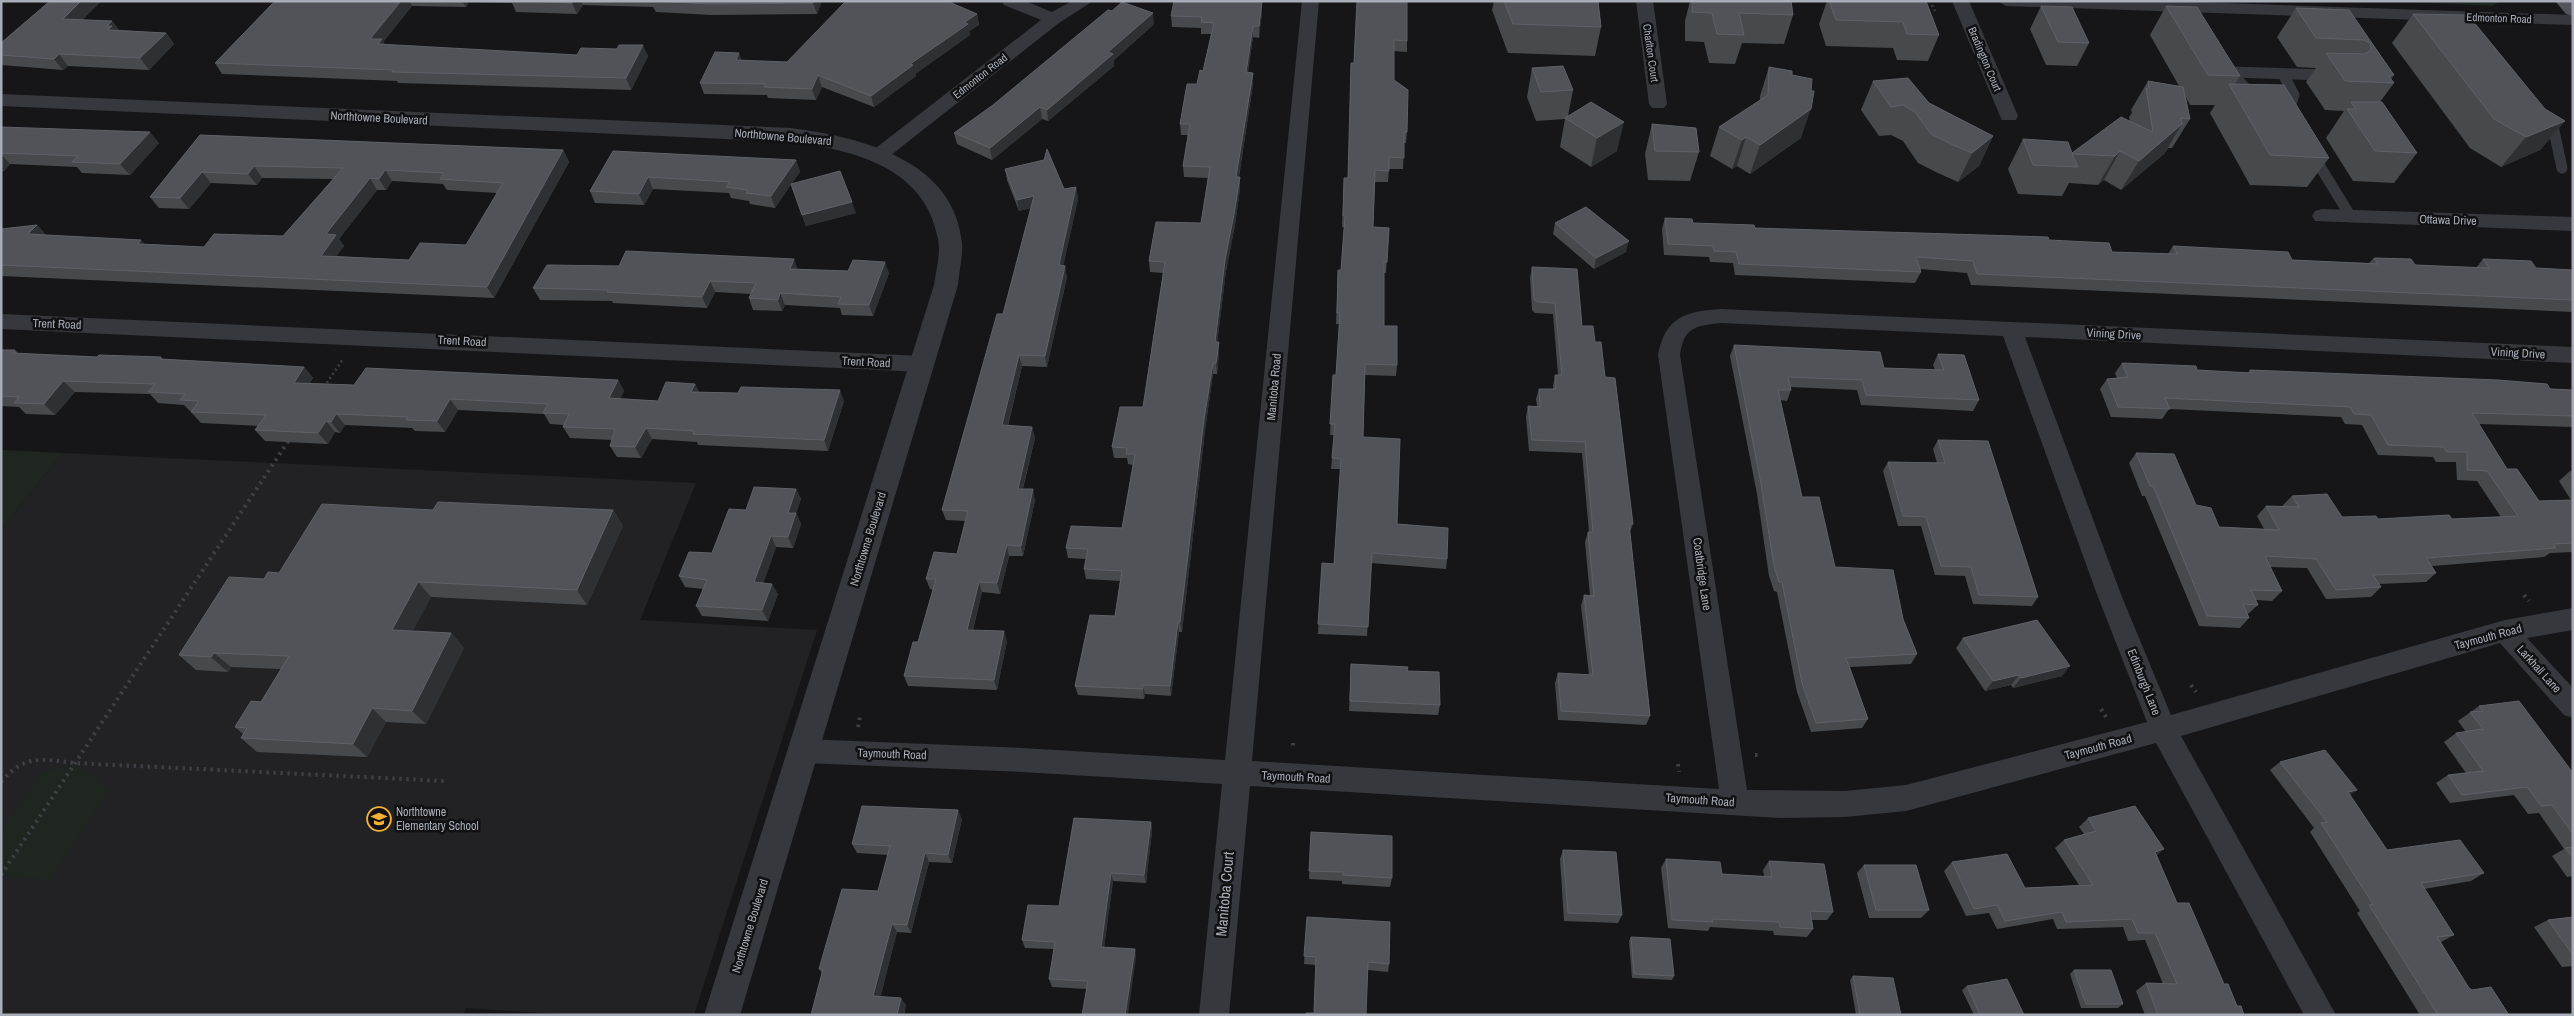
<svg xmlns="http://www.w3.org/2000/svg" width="2574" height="1016" font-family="'Archivo Narrow',sans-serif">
  <rect width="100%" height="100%" fill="#161618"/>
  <path fill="#222225" d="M62,453l634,30 -56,137 177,10 -123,385h-123l-105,-7 -3,7h-462v-485z"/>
  <g fill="#1e261f">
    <path d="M2392,1h109l-9,5z"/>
    <path d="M1,450l61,3 -61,77z"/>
    <path d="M75,763l34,27 -60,90 -48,-4v-45l42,-59z"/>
  </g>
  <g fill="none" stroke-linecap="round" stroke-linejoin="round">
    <g stroke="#3d3f44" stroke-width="2.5" stroke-dasharray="2 3" stroke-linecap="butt">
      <path d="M1932,5l3,6"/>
      <path d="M324,387l19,-28"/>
    </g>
    <g stroke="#3d3f44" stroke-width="4" stroke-dasharray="2.5 4.5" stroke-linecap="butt">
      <path d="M2524,595l5,6"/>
      <path d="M2191,685l5,7"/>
      <path d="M2101,709l5,8"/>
      <path d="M858,727l2,-10"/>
      <path d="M1293,743v7"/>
      <path d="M1755,755h7"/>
      <path d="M1678,764l1,8"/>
      <path d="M1,782c24,-28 40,-23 74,-19l370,18"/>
      <path d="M1,875l288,-435"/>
    </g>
    <g stroke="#37383d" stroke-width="11">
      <path d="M2283,74l11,21 -3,9 -8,4"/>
      <path d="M2252,95l-22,-23 97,3"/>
      <path d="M2548,118l5,8 9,42"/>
      <path d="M2313,155l38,62"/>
    </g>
    <g fill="#37383d" fill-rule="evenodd">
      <path d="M1002,1h23l27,11 20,-11h21l-34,22 -173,136h-14l-3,-4 3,-4 169,-131 -37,-15z"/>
      <path d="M1302,1h17l-67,760 467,28 -61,-434c7,-38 28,-44 63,-46l852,38v16l-548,-26 97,260 49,118 334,-95 68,-12v22l-46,8 46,50v30l-9,-3 -64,-72 -319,93 155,279h-32l-148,-272 -250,68 -61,6 -65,1 -530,-32 -21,229h-30l23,-231 -200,-12 -217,-9 -10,-3 -3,-9 3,-9 10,-3 217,9 203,12zM1721,323l282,13 95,261 49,125 -241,63 -61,6 -98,-1 -67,-435c4,-28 15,-29 41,-32z"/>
      <path d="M1636,1h17l14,103 -3,4h-12l-3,-4z"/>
      <path d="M1952,1h17l49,115 -2,4h-14l-2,-4z"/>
      <path d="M1998,1h168l407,14v10l-567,-19z"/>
      <path d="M2322,209l251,8v14l-258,-10 -3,-5 3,-5z"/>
      <path d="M1,314l922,42 8,2 3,6 -3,6 -8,2 -922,-43z"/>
    </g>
    <path fill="#37383d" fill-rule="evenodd" d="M1,94l790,34c68,9 163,31 171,115 1,14 -3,28 -4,42l-218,730h-36l230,-730c2,-15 7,-31 4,-46 -13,-72 -84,-89 -147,-97l-790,-36z"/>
    <path fill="#53555c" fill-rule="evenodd" d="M2555,1h18v15l-7,-2z"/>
  </g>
  <g fill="#47494d" fill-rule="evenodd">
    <path d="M50,1h51l-19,19 30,1 7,9 47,3 8,11 -25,26 -81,-4 -5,4 -62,-5v-22z"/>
    <path d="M275,1h547l-5,13 -105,1 -56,-3 -3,-5 -70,-2 -6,9 -61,-2 -4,-9 -43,-1 -3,5 -54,-1 -29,36 2,3 192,10 71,1 -17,34 -233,-7 -1,-2 -175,-7 -7,-11z"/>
    <path d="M1262,1v11l-3,26 -6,-1 -5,35 5,12 -14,93 1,11 -5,37 -9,46 -9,71h2v11l-2,21h-4l-8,56 -23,202h-3l-8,64 -26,-2 -1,5 -66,-4 -3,-9 40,-70 5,-35 -34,-2 -2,-10 2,-10 -18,-1 -2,-10 56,-20 11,-63 -5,-1 -1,-6h-13l-2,-11 31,-40 20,-134 -13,-1 -1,-11 52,-38 7,-45 -24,-1 -1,-11 5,-31h-7l-1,-11 23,-53 8,-37h-10v-6l-29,-1 -1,-11z"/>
    <path d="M1357,1l50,40v11l-13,-1v29l13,52 -1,11h-2l-1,26h-14l-1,13h-13l-2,45 16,1 -3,45h-2v53l13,39 -1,11 -31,-1 -2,62 34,87 50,35 -1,10 -75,-6 -4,73 -49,-2 4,-71 12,1 7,-95h-10l3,-34h-4l3,-60h3l3,-51h-3l2,-54h3l3,-43h-2l2,-49h4z"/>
    <path d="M1494,1h104l3,26 -6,29 -87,-3 -16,-43z"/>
    <path d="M1690,1h101l2,14 -9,29 -42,-1 -7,21 -26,-1 -5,-21 -19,-1v-20z"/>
    <path d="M1827,1h99l13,34 -11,26 -31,-1 -4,-12 -67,-2 -7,-22z"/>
    <path d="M2041,6l48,37 -12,23 -31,-1 -16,-36z"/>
    <path d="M2166,6l74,70 -5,8 94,74 -22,29 -57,-2 -40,-72 5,-8h-25l-4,-8 4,22 -18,29h-4l-4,6 -43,36 -17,-10 -6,5 -29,-2 -7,13 -44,-2 -10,-25 15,-30 49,14 58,-32 -1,-4 3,-4 -1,-3 17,-29 31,5 -29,-51z"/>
    <path d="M2296,8l53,2 45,65 -3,4 3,4 -14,19 37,51 -23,30 -41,-2 -27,-43 18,-27 -19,-1 -19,-28 10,-14 -19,-1 -20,-30z"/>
    <path d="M977,14l2,11 -10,6 1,4 -55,39 1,2 -42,31 -52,-20 -6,13 -48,-2 -1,-3 -63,-1 -4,-11 87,-21z"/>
    <path d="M2413,14l132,95 20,12 -25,29 -39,17 -31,-19 -78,-105z"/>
    <path d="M1154,24l-40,36v6l-66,55 -6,-2 -50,41 -35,-16 -3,-11z"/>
    <path d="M1769,67l23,8 19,16 -10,47 -51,36 -13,-8 -5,3 -22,-13 9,-29 41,-27v-4z"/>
    <path d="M1532,68l41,22 -5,26 49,35 -26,16 -31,-20 5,-28 -29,2 -9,-24z"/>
    <path d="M1873,81l56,22 64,33 -14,30 -21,16 -20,-9 -20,-10 -15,-22 -12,-6 -12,1 -18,-26z"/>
    <path d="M1652,124l47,28 -9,29 -42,-1 -3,-26z"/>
    <path d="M1,127l158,16 -29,32 -48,-2 -5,-6 -67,-3 -6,7 -3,-1z"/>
    <path d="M200,135l363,15 6,12 -75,136 -493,-22v-47l36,-4 9,10 99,9 59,3 79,-11 51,-57 -72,-1 -5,7 -46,-2 -22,26 -30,-1 -9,-11zM392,181l51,3 4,6 50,3 -31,52 -57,15 -73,-4 8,-10 -5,-7 38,-49h9z"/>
    <path d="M613,151l183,9 4,12 -9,12 65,29 -50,13 -15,-42 -16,24 -25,-4 -1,-3 -18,-3 -2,-5 -76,-4 -9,16 -49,-2 -5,-12z"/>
    <path d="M1005,169l59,20 12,-2 2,12 -15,67 4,11 -20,90 -25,-1 -14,60 24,1 3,11 -12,51 12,11 -12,56h-14l-9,38 -18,-2 -9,38 34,11 -10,49 -89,-4 -4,-10 14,-34 15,-52 -3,-1 -4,-10 31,-25 8,-33 -19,-1 -4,-10 61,-196 28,-106 -12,3 -12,-31z"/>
    <path d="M1665,218l28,5 62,5 294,12 63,12 56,2 5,-8 119,14 77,3 5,-5 41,7 61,3 7,-9 53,9 37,2v42l-602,-27 -4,-12 -47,-4 1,3 -6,11 -180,-8 -2,-12 -23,-1 -1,-5 -45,-2 -2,-26z"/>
    <path d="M1555,223l71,29 -32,17 -41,-35z"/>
    <path d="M1532,267l63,75 10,35 28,147 -3,8 20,184 -4,9 -88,-5 -3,-37 3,-10 31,2 -8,-69 3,-11 6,1 -5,-54 3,-10h1l-7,-79 -53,-2 -3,-34 2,-11h9l-1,-7 3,-10h14v-3l2,-11h3l-5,-61 -18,-1 -3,-3 -2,-32z"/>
    <path d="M798,269l91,4 -16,43 -31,-1 -2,-7 -55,-3 -3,6 -29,-1 -4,-12 2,-4 -36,-2 -8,16 -94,-5 -1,-2 -72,-1 -7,-12z"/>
    <path d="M1734,345l150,23 51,2 -2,-5 5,-11 41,46 -6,11 -112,-6 -4,-15 -67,-3 1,3 -4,11 -7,-1 22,97 33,70 68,52 14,35 -6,10 -61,3 18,52 -6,9 -51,4 -14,-40 -20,-100 -3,-1 -5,-15 -12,-82 -27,-138z"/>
    <path d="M1,350h14l4,4 78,3h64l2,2 141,8 9,11 -3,5 44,2 264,-5 6,11 -4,8 38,2 37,-17 4,8 145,9 -16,50 -130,-6 -1,-3 -45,-3 -11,19 -24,-1 -7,-11 2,-6 -42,-2 -7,-11 1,-2 -14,-1 -6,-10 -86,-4 -13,22 -30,-1 -3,-3 -67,-3 -5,8 -5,-1 -7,12 -63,-3 -10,-11 4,-4 -58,-3 -10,-11v-1h-1l-6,-6 -26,-2 -8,-9 -75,-2 -20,23 -29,-1 -7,-7 -18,-1z"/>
    <path d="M2122,363l75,7 51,3 2,-3 323,20v37l-94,-3 28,45 32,32 32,-1 -12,-19 11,-10h3v81l-23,1 -6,4 -112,9 4,7 -10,9 -47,2 2,3 -10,10 -45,2 -19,-31 -37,-1 12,24 -10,10 -16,-1 2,5 -10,9h-1l2,4 -9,10 -41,-2 -54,-130h-3l-13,-33 7,-10 60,52 23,22 45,2 -7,-13 9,-10h16l10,-10 50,21 36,2h74l49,-2 -24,-36 -20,-1 -1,-18h-20l-3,-5 -55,-2 -16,-30 -17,-1 -4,-7 -172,-8 -7,10 -51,-2 -11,-28 7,-10 10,-1 -2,-5z"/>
    <path d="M1938,440l100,157 -6,9 -59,-2 -8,-28 -30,-1 -14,-49h-23l-15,-55 5,-9 49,1 -4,-14z"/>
    <path d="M796,489l5,10 -5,14 5,11 -8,24 -17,-1 -13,36 15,11 -10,27 -66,-5 -6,-10 7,-17 -18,-2 -6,-11 33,-23 34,-43z"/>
    <path d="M433,510h180l10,16 -36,79 -156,-8 -19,34 39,2 13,15 -38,76 -40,-2 -19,35 -110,-5 -16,-14 2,-4 -8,-7 26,-25 20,-33 -50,-2 -3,5 -32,-2 -17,-15 85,-76z"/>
    <path d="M1963,638l99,38 -49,12 -2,-3 -26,6 -29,-43z"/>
    <path d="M1351,664l56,7 33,34 -2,10 -89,-4z"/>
    <path d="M2479,706l94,67v103l-6,1 -15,-21 12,-7 -25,-36 -11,1 -14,-19 -64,8 -14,-20 12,-8 18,-2 -22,-31 12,-9 10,-1 -8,-11z"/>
    <path d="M2280,762l77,28 -7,5 37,55 97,23 -13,8 -47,8 30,46 -13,7 28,46 40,27h-89l-63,-102 3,-2 -50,-79 4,-4 -44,-58z"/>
    <path d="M2088,818l68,38 21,47 47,81 13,22 7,9h-99l-9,-24 10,-8 17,1 -18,-44 -17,1 -5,-14 -66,2 -4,-10 -56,10 -8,-16 -23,3 -22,-45 8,-9 73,26 54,-3 -24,-37 9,-8 20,-6 -5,-7z"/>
    <path d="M962,819l-10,44 -23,-1 -18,71 -14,-1 -17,65 26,8 -2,10h-93l11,-42 -3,-4 59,-78 10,-36 -31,-2 -5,-9z"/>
    <path d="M1151,822l1,9 -6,52 -33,-2 -9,66 32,10 -49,32 -35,-2 -3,-8 5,-30 -29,-1 -3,-8z"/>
    <path d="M1311,832l81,46 -2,9 -48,-3v-3l-33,-2z"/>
    <path d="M1563,850l59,65 -4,8 -54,-2 -4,-62z"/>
    <path d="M1666,859l56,15 42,2 -1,-6 6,-9 64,51 -6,8h-15l1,9 -6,8 -33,-2 -1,-4 -63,-4 -2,4 -40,-3 -7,-60z"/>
    <path d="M1864,865l65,45 -8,8h-52l-12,-45z"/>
    <path d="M1307,917l82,47 -1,8 -20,-2 -54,43 2,-48 -12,-1z"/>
    <path d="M2573,917v49l-11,1 -28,-40 14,-7z"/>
    <path d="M1631,937l43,39 -2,4 -40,-2 -3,-37z"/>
    <path d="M2074,970l49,34 -5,4h-37l-11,-34z"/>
    <path d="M1853,976l48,39h-45l-6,-35z"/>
    <path d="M1967,986l57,29h-50l-12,-25z"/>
  </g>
  <g fill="#2f3033">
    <path d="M81,1h20l-29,30 -9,-12z"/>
    <path d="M401,1h9l2,5 -29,36 5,8 -18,-11z"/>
    <path d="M462,1h7v1l-3,5z"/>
    <path d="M573,1h8l2,4 -6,9 -5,-11z"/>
    <path d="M814,1h8l-5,13 -4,-11z"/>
    <path d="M1262,1v11l-3,26v-12z"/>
    <path d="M1153,13l1,11 -40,36v6l-66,55 -1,-11 61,-58z"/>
    <path d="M977,14l2,11 -10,6 1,4 -55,39 1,2 -42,31 -3,-11 39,-32z"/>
    <path d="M112,21l8,11 -12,-2 -1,-4z"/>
    <path d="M1253,26v11l-7,46v-11z"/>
    <path d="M166,33l8,11 -25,26 -9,-12z"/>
    <path d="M643,45l5,11 -17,34 -5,-12z"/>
    <path d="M739,53l4,11 -7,-4z"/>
    <path d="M59,54l9,12 -5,4 -9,-11z"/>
    <path d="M1253,73v11l-16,104 -1,-11z"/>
    <path d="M818,75l4,12 -6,13 -4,-11z"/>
    <path d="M1040,107l2,12 -50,41 -2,-12z"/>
    <path d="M1811,109l-10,29 -51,36 10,-29z"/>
    <path d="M2565,121l-25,29 -39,17 25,-30z"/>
    <path d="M1624,122l-7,29 -26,16 6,-29z"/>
    <path d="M2182,124l-18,30 -43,36 18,-29z"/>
    <path d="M150,132l9,11 -29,32 -10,-11z"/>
    <path d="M1993,136l-14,30 -21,16 14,-29z"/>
    <path d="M1746,137l-9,29 -5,3 10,-29z"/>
    <path d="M563,150l6,12 -75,136 -7,-11z"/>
    <path d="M2120,151l-16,29 -6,5 17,-29z"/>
    <path d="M1,154l9,10 -6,7 -3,-3z"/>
    <path d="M796,160l4,12 -25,36 -4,-12z"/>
    <path d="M254,166l8,12 -5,7 -9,-11z"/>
    <path d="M385,170l7,11 -6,9 -7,-11z"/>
    <path d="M202,172l9,11 -22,26 -9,-11z"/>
    <path d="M648,177l5,12 -9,16 -5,-11z"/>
    <path d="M1240,177v11l-5,37 -9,46 -10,82 -1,-11 10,-82z"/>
    <path d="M370,178l7,12 -38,49 5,7 -15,21 -8,-11 5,-22z"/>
    <path d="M1076,187l2,12 -17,78 -2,-12z"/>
    <path d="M1034,196l2,11 -17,4 -2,-11z"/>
    <path d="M852,202l4,11 -50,13 -4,-11z"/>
    <path d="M37,225l10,11 -19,-2z"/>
    <path d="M141,240l10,11 -13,-7z"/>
    <path d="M1629,241l-3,11 -32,17 2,-11z"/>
    <path d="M794,259l4,11 -8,-1z"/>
    <path d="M885,262l4,11 -16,43 -4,-11z"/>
    <path d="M1065,266l2,11 -20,90 -2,-11z"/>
    <path d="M710,281l5,11 -8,16 -5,-11z"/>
    <path d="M780,293l5,12 -3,6 -4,-11z"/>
    <path d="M1219,342v11l-2,21 -1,-11z"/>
    <path d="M1019,355l3,11 -17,70 -3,-11z"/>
    <path d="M1213,363v11l-8,56 -23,202 -2,-10 24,-203z"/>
    <path d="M304,367l9,11 -10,16 -9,-11z"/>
    <path d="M618,380l6,11 -9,18 -6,-11z"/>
    <path d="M63,381l12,11 -20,23 -11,-11z"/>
    <path d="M695,384l5,11 -9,-3z"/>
    <path d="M840,390l4,11 -16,50 -4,-11z"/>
    <path d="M450,399l8,11 -13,22 -8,-11z"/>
    <path d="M336,414l9,11 -5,8 -9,-11z"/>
    <path d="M326,421l9,11 -7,12 -10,-11z"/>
    <path d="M1032,427l3,11 -15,61 -2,-10z"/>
    <path d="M646,428l6,11 -11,19 -6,-11z"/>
    <path d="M796,489l5,10 -8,25 -5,-11z"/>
    <path d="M1033,489l2,11 -12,56 -2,-10z"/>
    <path d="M613,510l10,16 -36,79 -10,-15z"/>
    <path d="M796,513l5,11 -8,24 -5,-11z"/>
    <path d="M771,536l5,11 -16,46 -6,-11z"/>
    <path d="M1007,545l2,11 -9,38 -3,-11z"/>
    <path d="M418,582l13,15 -26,48 -13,-15z"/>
    <path d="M979,582l3,10 -12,48 -3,-10z"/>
    <path d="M772,584l6,10 -10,27 -6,-11z"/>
    <path d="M1178,622l1,10 -8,64 -1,-10z"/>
    <path d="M1004,631l3,10 -10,49 -3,-10z"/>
    <path d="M451,633l13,15 -38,76 -14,-13z"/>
    <path d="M214,653l17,14 -3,5 -17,-15z"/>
    <path d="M2070,666l-8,10 -49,12 8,-10z"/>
    <path d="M2019,675l-8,10 -26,6 8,-10z"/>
    <path d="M1143,685l2,9 -1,5 -1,-10z"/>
    <path d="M372,708l14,14 -19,35 -14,-13z"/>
    <path d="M2357,790l-11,8 2,-6z"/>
    <path d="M958,810l4,9 -10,44 -4,-8z"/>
    <path d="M1151,822l1,9 -6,52 -2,-8z"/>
    <path d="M2164,849l-9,8v-5z"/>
    <path d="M925,853l4,9 -18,71 -4,-8z"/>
    <path d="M1111,873l2,8 -10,74 -2,-8z"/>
    <path d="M892,924l5,8 -18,72 -6,-8z"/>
    <path d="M1135,949l1,8 -8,58h-3z"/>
    <path d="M901,998l5,7 -2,10h-7z"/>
  </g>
  <g fill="#525359" stroke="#5f6168" fill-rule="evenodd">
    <path d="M50,1h31l-18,18 49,2 -5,5h5l-4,4 58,3 -26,25 -81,-4 -5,5 -53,-4v-12z"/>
    <path d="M275,1h126l-31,38h12l-4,5 199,11 4,-7 36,1 2,-4h24l-17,33 -234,-6 1,-2 -178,-7z"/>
    <path d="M528,1h45l-1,2z"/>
    <path d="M658,1h156l-1,2 -105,1z"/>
    <path d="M846,1h101l30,13 -13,8 4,2 -58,40 3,1 -42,31 -53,-21 -6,14 -48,-2 2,-3 -66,-1 15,-31 24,1 -3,7 51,2 -1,1z"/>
    <path d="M1174,1h88l-3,25h-6l-7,46 7,1 -17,104h4l-6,37 -9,46 -10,82h4l-3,21h-3l-9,56 -24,203h-2l-8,64 -27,-1v4l-68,-3 15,-71 25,1 7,-45 -38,-2 4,-20 -22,-1 5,-22 51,2 13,-74h-9l1,-6 -15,-1 8,-40h23l22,-145 -16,-1 7,-39 45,1 9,-56 -27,-1 7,-42h-10l7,-40h10l3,-14 3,1 11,-48 -13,-1 1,-5 -31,-1z"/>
    <path d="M1357,1h50v40l-13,-1v40l14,10 -1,42h-3v26l-15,-1v14l-14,-1 -2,57 16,1 -2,34h-3v64h13v39l-32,-1 -2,73 37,2 -3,85 51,4 -1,31 -75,-6 -4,74 -50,-3 4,-61 12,1 7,-105 -9,-1 3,-34h-5l3,-49h3l4,-62h-3l1,-43h3l4,-54h-2l1,-38h4l3,-115h3z"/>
    <path d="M1504,1h94l3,26 -88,-3z"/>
    <path d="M1693,1h98l2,14 -54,-2 5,22 -27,-1 -5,-21 -20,-1z"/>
    <path d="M1829,1h97l13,34 -32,-1 -4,-12 -67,-2z"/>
    <path d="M1122,2l31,11 -45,39 5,2 -66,56 -7,-3 -50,41 -36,-15 39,-28 115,-95 4,1z"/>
    <path d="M2041,6l31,1 17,36 -31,-1z"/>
    <path d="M2166,6l31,1 43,69 -32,-1z"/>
    <path d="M2296,8l53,2 45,65h-6l6,8 -49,-2 -19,-28 39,1 6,-4 -1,-7 -6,-3 -48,-2z"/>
    <path d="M2413,14l55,1 77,94 20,12 -39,16 -32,-18z"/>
    <path d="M1563,66l10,24 -32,2 -9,-24z"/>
    <path d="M1769,67l23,4v4l20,4 -1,12h3l-3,18 -51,36 -14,-8 -4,3 -23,-13 49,-32z"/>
    <path d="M1908,78l21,25 64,33 -21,17 -21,-9 -20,-10 -16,-22 -12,-7 -12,2 -18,-26z"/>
    <path d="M2148,81l35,6 7,32 -9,-1 1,6 -43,37 -19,-10 -5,5 -43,-2 6,13 -45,-2 -10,-26 45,3 4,11 49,-36 32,15 -7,-44h3z"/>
    <path d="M2229,84l55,1 45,73 -59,-3z"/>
    <path d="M1591,102l33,20 -27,16 -32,-20z"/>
    <path d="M2351,102h31l35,51 -42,-2 -28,-42h9z"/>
    <path d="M1652,124l44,4 3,24 -44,-1z"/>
    <path d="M1,127l149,5 -30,32 -48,-2 6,-6 -77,-3z"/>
    <path d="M200,135l363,15 -76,137 -486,-22v-36l36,-4 -9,9 113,6 -3,4 66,3 10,-13 69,2 60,-68 -89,-2 -6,8 -46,-2 -22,26 -30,-1zM385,170l59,3 -4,6 63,4 -37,62 -46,-2 -11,17 -88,-4 15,-21 -10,-1 44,-56 9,1z"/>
    <path d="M1047,149l17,40 12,-2 -17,78 6,1 -20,90 -26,-1 -17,70 30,2 -14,62h15l-12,57 -14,-1 -10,38 -18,-1 -12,48 37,1 -10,49 -90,-4 9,-34h5l18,-63h-10l8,-27 23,2 11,-43 -26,-1 55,-196h6l31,-118 -17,4 -12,-31 39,-9z"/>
    <path d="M613,151l183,9 -25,36 -25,-3 2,-3 -22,-3 4,-5 -82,-5 -9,17 -49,-3z"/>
    <path d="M840,171l12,31 -50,13 -11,-31z"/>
    <path d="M1586,207l43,34 -33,17 -41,-35z"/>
    <path d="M1665,218l27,1 1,4 61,2 1,3 293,9 1,3 60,3 3,9 65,2 -4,-8 115,6 4,8 86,4 -4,-6 37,1 4,6 74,3 -6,-9 48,2 5,7 37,2v30l-596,-26 -4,-13 -57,-4 5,15 -182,-8 -3,-12 -22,-1 -1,-5 -45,-2z"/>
    <path d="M626,251l168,8 -4,10 58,2 5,-11 32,2 -16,43 -31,-1 3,-7 -61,-4 -2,7 -29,-2 7,-15 -46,-2 -8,16 -95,-5 1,-2 -75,-2 14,-23 72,1z"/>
    <path d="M1532,267l45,2 5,57h11l2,16h6l4,35 10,1 18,146h-4l21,192 -89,-5 -3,-38 35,2 -9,-80 10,1 -6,-64h5l-8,-90 -53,-2 -4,-34 12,1 -1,-18h17l-1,-14h7l-7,-72 -18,-1 -3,-3z"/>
    <path d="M1734,345l146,7 4,16 60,2 -6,-16 26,1 15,45 -113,-5 -4,-15 -74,-3 3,13h-13l24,107h17l16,70 58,3 10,49 14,35 -71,4 22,61 -52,4 -14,-40 -20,-101h-3l-5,-16 -13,-82z"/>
    <path d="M1,350h14l-2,3 84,4 2,-2 62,2 -1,2 144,8 -10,16 60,2 12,-17 252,12 -9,18 49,3 8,-19 29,2 -4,8 47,1 3,-6 99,3 -16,50 -131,-6 1,-3 -48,-3 -11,19 -25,-1 5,-17 -52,-2 6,-13 -26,-1 5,-9 -98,-5 -13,22 -31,-1 2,-3 -72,-3 -5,8 -5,-1 -8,12 -63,-3 11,-15 -75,-3 8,-11 -19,-1 5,-6 -37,-2 7,-8 -92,-3 -19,23 -30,-1 5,-6 -18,-1z"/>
    <path d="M2122,363l74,3 1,4 54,3 -1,-3 248,10 49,4 3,5 23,1v26l-101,-3 35,56h10l22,32 34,-1v43l-20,1 3,4 -130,10 10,15 -63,2 8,12 -45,3 -20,-31 -51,-3 17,35 -31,-1 7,15 -15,-1 6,14 -42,-2 -54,-130h-3l-14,-33 38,1 22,51 15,3 8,19 60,3 -13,-24 33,1 -7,-11 35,-2 15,23 34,-1 2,3 71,-4 3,4 66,-3 -31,-45 -20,-1v-18h-20l-4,-5 -55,-2 -17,-30 -17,-1 -4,-7 -185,-9 5,11 -52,-2 -11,-28 21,-2z"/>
    <path d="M1938,440l50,1 50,156 -59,-2 -8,-28 -30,-1 -15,-49 -23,-1 -15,-54 57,1z"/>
    <path d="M754,487l42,2 -8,24h8l-8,24 -17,-1 -17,46 18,2 -10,26 -66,-4 11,-26 -28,-4 10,-24 23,1 17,-44 17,1z"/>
    <path d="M438,502l175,8 -36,80 -159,-8 -26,48 59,3 -39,78 -40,-3 -19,36 -112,-6 6,-10 -12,-1 16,-26 10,1 28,-46 -75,-3 -3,4 -32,-2 50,-78 35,2 4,-7 11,1 43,-69 111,6z"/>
    <path d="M2037,620l33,46 -49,12 -2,-3 -26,6 -30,-43z"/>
    <path d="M1351,664l57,3 -1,4 32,1 1,33 -90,-4z"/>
    <path d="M2519,701l54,72v61l-21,-29 -11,1 -14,-19 -65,8 -14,-20 35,-4 -27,-38 27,-4 -13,-17 13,-1 -4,-5z"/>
    <path d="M2325,750l32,40 -9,2 39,58 73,-10 24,33 -63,10 33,52 -17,2 32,51 3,2 19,-3 18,28h-71l-69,-110 4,-1 -52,-81 6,-1 -47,-60z"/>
    <path d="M862,806l96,4 -10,45 -23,-2 -18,72 -15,-1 -19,72 28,2 -4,17h-86l12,-46h-4l23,-80 36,2 12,-45 -38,-2z"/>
    <path d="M2135,806l29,43 -9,3 22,51h12l35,81h4l9,22h4l3,9h-86l-12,-32 31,1 -22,-51h-17l-6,-14 -66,3 -4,-10 -57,9 -8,-16 -23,4 -22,-47 55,-8 18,34 68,-3 -29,-45 32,-9 -8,-13z"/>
    <path d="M1074,818l77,4 -7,53 -33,-2 -10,74 34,2 -10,66h-43l6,-34 -39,-2 6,-37 -33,-2 6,-35 31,1z"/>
    <path d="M1311,832l81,4v42l-49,-3v-3l-34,-1z"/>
    <path d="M2573,847v11l-8,-10z"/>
    <path d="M1563,850l53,2 6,63 -54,-2z"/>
    <path d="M1666,859l54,3 2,12 50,3 -3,-16 55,3 9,48 -23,-1 3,18 -33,-2 -1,-5 -67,-3 1,3 -41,-2z"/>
    <path d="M1864,865h52l13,45h-53z"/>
    <path d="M1307,917l83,5 -1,42 -21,-2 -2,53h-60v-2h8l2,-56 -12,-1z"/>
    <path d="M2573,917v38l-25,-35z"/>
    <path d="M1631,937l39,2 4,37 -40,-2z"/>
    <path d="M2074,970h37l12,34h-37z"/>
    <path d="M1853,976l40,2 8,37h-34l-7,-1z"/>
    <path d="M2007,979l17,36h-44l-13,-29z"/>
  </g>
  <defs>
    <g id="school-ring" transform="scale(1.25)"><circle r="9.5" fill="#111113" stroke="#f2b134" stroke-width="1.5"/><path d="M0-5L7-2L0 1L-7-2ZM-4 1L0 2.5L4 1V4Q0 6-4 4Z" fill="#f2b134"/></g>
  </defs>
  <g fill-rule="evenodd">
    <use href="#school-ring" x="379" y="819"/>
  </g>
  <g text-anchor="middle" stroke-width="5" stroke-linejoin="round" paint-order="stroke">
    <g font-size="11" fill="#a8adb8" stroke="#111113">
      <text transform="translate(2499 18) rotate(2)" y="4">Edmonton Road</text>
      <text transform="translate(1651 53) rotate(82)" y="4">Charlton Court</text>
      <text transform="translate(1985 59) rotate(67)" y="4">Bradington Court</text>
      <text transform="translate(980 76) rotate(-38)" y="4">Edmonton Road</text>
    </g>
    <g font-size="12" fill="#a8adb8" stroke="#111113">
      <text transform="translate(379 118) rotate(3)" y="4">Northtowne Boulevard</text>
      <text transform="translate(783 137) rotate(5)" y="4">Northtowne Boulevard</text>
      <text transform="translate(2448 220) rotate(2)" y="4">Ottawa Drive</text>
      <text transform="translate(57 324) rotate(2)" y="4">Trent Road</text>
      <text transform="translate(2114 334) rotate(3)" y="4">Vining Drive</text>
      <text transform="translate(462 341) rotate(3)" y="4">Trent Road</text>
      <text transform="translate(2518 353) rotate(3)" y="4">Vining Drive</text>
      <text transform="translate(866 362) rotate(3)" y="4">Trent Road</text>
      <text transform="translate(1274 387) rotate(-85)" y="4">Manitoba Road</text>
      <text transform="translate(868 539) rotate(-73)" y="4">Northtowne Boulevard</text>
      <text transform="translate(1702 574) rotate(82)" y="4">Coatbridge Lane</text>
      <text transform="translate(2488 637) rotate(-15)" y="4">Taymouth Road</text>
      <text transform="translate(2539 669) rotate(48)" y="4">Larkhall Lane</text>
      <text transform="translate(2144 682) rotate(68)" y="4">Edinburgh Lane</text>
      <text transform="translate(2098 747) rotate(-15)" y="4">Taymouth Road</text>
      <text transform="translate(892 754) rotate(2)" y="4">Taymouth Road</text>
      <text transform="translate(1296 777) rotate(3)" y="4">Taymouth Road</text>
      <text transform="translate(1700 800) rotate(4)" y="4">Taymouth Road</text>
      <text transform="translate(750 926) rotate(-73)" y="4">Northtowne Boulevard</text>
    </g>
    <g font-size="12" fill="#a8adb8" stroke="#111113" text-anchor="start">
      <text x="396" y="816">Northtowne<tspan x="396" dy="14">Elementary School</tspan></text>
    </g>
    <g font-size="15" fill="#a8adb8" stroke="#111113">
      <text transform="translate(1225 894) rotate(-85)" y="5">Manitoba Court</text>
    </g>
  </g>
  <rect width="2574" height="1016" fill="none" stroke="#a8adb8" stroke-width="5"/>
</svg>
